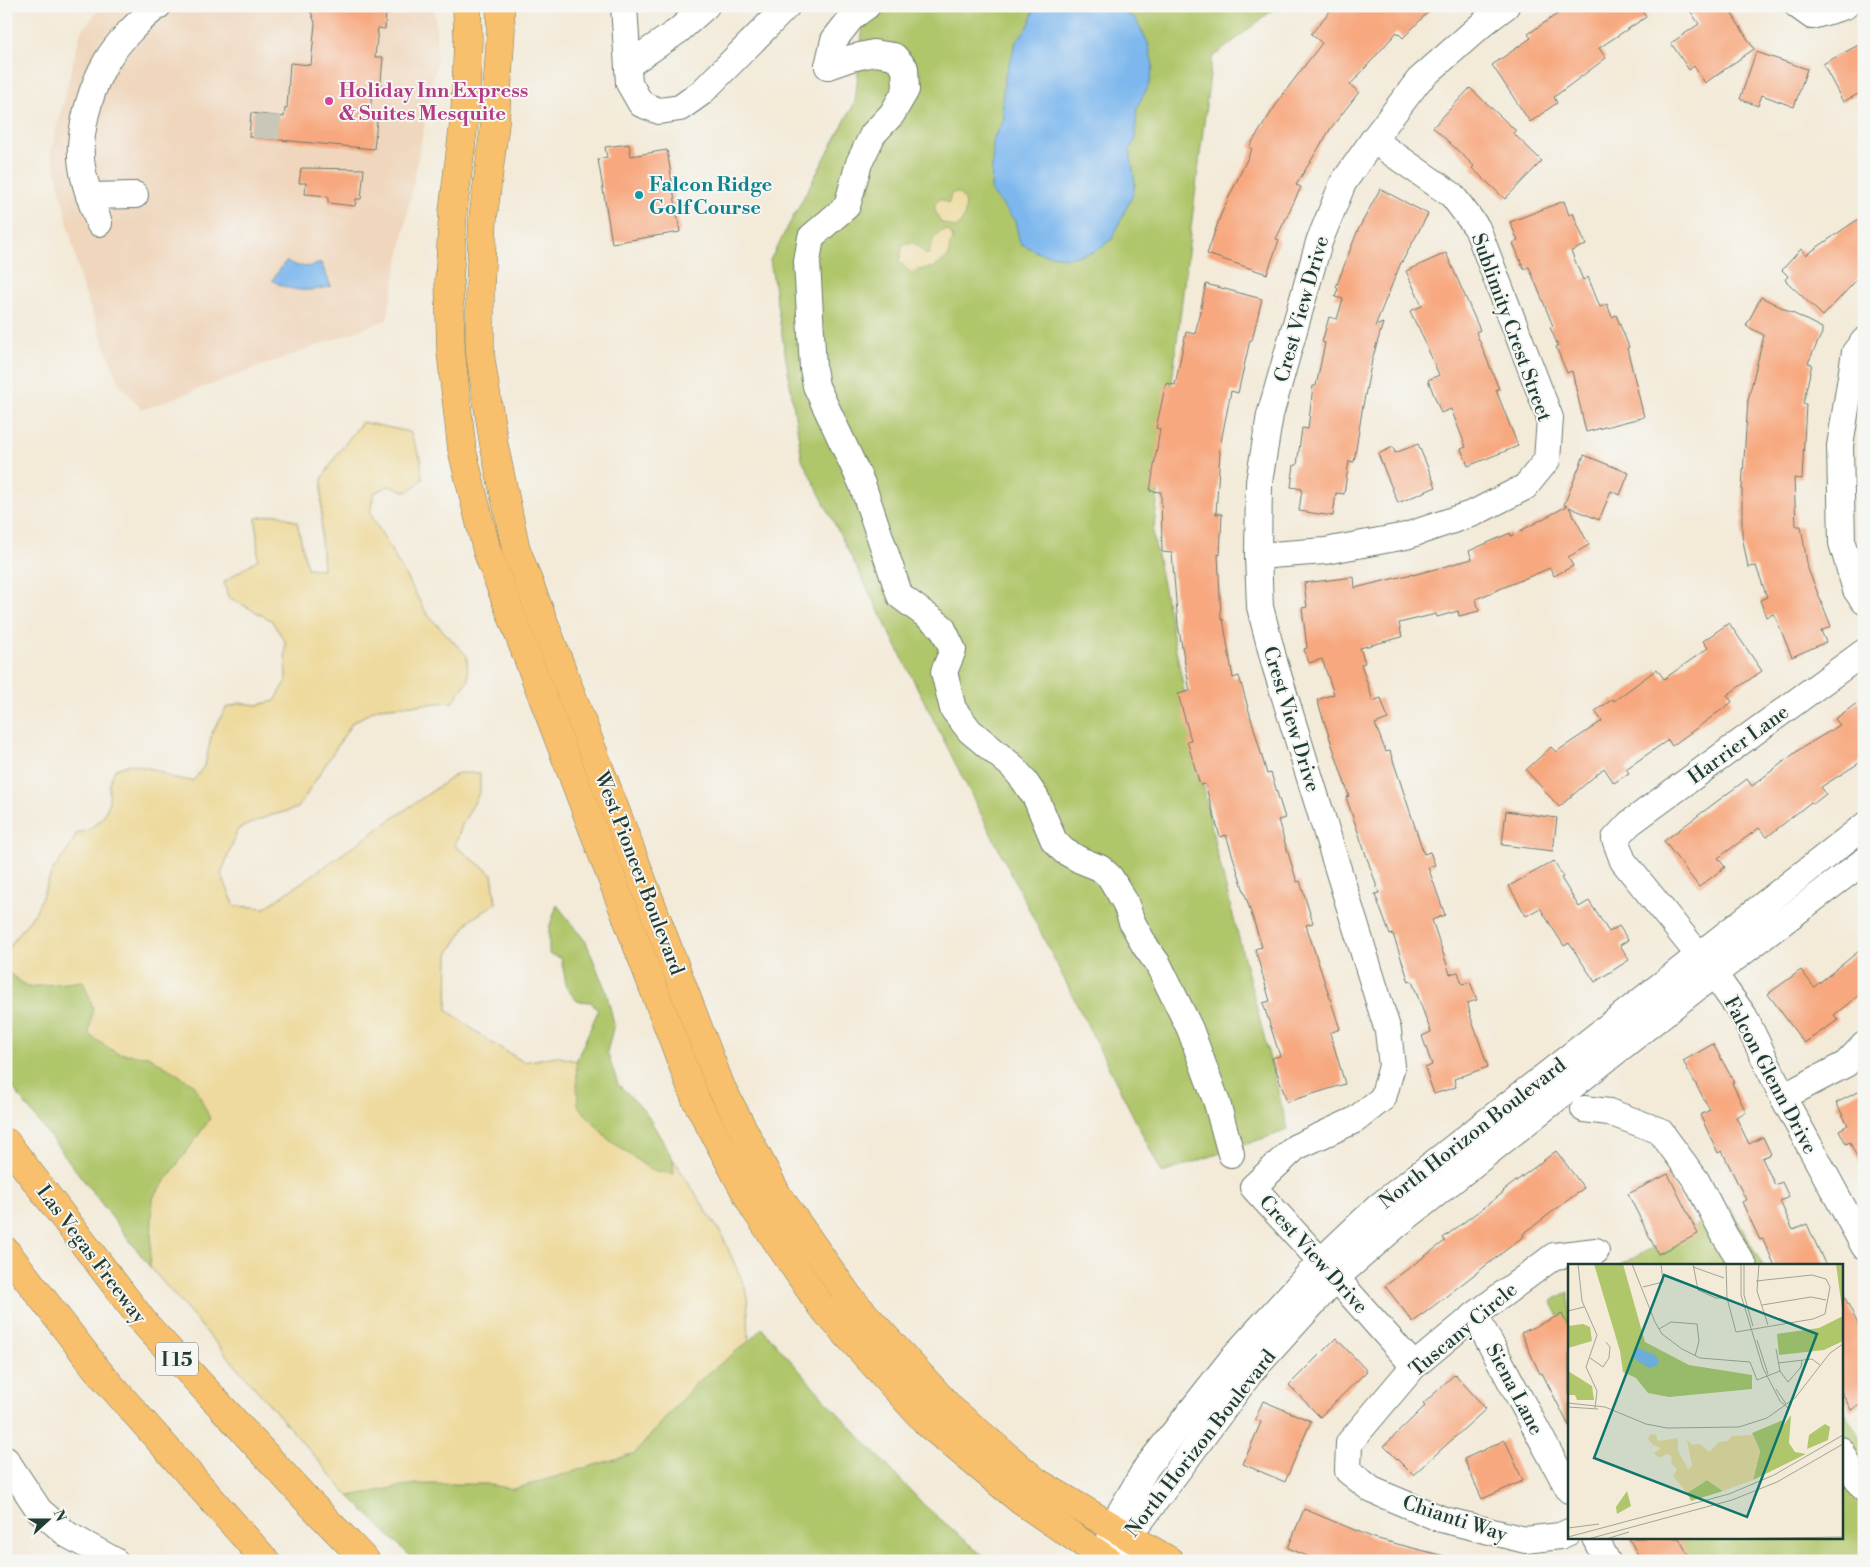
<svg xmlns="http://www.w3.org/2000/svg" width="1870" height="1567" font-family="'Libre Bodoni',serif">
  <rect width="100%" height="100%" fill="#f6f6f2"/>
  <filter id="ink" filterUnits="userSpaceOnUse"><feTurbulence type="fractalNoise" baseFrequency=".02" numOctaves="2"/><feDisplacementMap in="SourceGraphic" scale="10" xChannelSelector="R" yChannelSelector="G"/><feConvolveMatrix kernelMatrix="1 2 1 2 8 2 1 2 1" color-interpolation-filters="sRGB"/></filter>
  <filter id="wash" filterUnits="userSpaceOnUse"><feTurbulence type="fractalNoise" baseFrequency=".0096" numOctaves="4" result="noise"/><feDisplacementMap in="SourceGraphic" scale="20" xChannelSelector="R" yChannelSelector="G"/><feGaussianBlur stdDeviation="1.12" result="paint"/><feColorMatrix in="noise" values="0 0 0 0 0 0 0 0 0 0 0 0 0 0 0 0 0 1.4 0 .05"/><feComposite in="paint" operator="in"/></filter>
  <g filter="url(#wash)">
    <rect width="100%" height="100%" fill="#f3ead8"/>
    <path fill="#efd6bc" d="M102,6h333l2,54 -50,260 -245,90 -23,-27 -37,-97 -31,-136 30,-119z"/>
    <g fill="#b0c66b" stroke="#688250">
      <path d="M865,6h413l-66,52 -59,477 63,314 72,281 -126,43 -360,-714 -32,-199 85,-158z"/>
      <path d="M557,905l29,37 20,49 8,33 -7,28 11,32 27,27 28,48 1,15 -23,-4 -42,-30 -32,-34 -1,-45 22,-50 -7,-9 -14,-1 -10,-12 -6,-31 -12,-4v-26z"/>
      <path d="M6,955l3,18 19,14 56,-6 9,26 24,46 31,3 48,29 14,34 -57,79 -3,69 -144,-188z"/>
      <path d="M1730,1207l33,59h-145z"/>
      <path d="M1569,1292v43l-18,-34z"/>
      <path d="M762,1328l60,68 102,109 65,56h-574l-66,-65 66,-12h71l28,5 121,-36 61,-70 53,-42z"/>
      <path d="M1841,1405l23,40v116h-175l-12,-23h164z"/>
    </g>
    <g fill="#eeda9e" stroke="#868c69">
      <path d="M956,192c14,7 11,27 0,36l-15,-6 -6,-11v-7l5,-5 9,4 2,-9z"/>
      <path d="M947,230l5,5 1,5 -3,4 -2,13 -13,10 -18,3 -6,3 -12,-12 4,-16 5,-2h6l11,11h4c3,-12 4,-21 18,-24z"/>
      <path d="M362,422l48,10 11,27 1,21 -14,12 -19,-6 -15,7 -4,20 57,101 40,42 1,24 -15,22 -75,6 -26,15 -54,85 -32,9 -28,12 -17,45 14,32 30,2 193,-135h22v19l-18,33 -7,21 37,28 4,29 -27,18 -21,33 -1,56 43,32 34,20 32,-6 20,5 2,45 31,34 42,30 23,4 -1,-15 49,76 25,57 2,49 -53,42 -61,70 -121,36 -28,-5h-71l-66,12 -199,-229 3,-69 57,-79 -15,-34 -47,-29 -31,-3 -28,-18 4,-28 -10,-26 -55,6 -19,-14 -3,-22 30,-40 17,-41 17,-23 7,-14 11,-3 14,-11 7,-15v-20l6,-15 16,-5 25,6 17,8 20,3 12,-16 7,-32 14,-25 14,-5 18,2 17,-4 11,-19 -1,-41 -14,-21 -43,-23 -4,-15 34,-23 -2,-41 22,-4 19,8 10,46 16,1 -2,-30 1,-60 16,-26z"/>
    </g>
    <g fill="#7db7ee" stroke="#4e7a91">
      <path d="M1035,6h76l24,12 13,25 5,22 -3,18 -13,24 -2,34 -5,8 5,35 -2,10 -21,45 -18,13 -27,6 -28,-5 -19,-10 -5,-22 -24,-30 2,-52 11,-19 -2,-20 3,-24 11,-34 13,-17z"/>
      <path d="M286,261c12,7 23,7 35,2l10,23c-21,6 -40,7 -59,-6z"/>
    </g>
    <g id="blocks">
      <g fill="#f7a87f">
        <path d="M309,6h68l2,6h7l-1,17 -7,-1 -3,29h8l-3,37 -8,-1 -3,27 8,1 -3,28 -125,-12 2,-24 33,4 1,-9h2l3,-45 21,2 4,-42z"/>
        <path d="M1334,6h100l-31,32 -6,-6 -47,53 9,7 -28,36 -35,57 5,2 -25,52 3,1 -12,34 -60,-20 14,-40 31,-65 -3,-2 34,-53 39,-51 -11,-9z"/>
        <path d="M1569,6h70l7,11 -47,31 7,10 -52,39 3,6 -27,19 -38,-57 39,-27 -3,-4z"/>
        <path d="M1687,6h40l27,43 -49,34 -11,-17 -5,4 -18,-27 28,-19z"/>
        <path d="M1864,42v49l-21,11 -20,-38z"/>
        <path d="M1756,52l51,17 -13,38 -32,-12 -4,11 -18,-7z"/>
        <path d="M1470,88l46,43 -3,2 29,28 -37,38 -33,-31 2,-2 -41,-39z"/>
        <path d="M629,144l2,12 36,-6 13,82 -68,11 -14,-84 9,-2 -2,-10z"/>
        <path d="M301,168l63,1 -3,30h-5l-1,7 -27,-3v-7l-23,-2 1,-11h-7z"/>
        <path d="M1380,189l48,25 -26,48v-2l-27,66 8,-3 -11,37 -10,51 -8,51 -5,-1 -5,33 -8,-1 -3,23 -34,-5 3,-22 -11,-2 3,-22h3l5,-37 6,1 5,-43h3l9,-43 -3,-1 7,-25 8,2 6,-20 -8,-2 3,-9 -2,-1 21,-55z"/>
        <path d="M1564,201l5,14 4,-2 13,32 -15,6 12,29 5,-3 12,30 7,-3 5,13 4,-2 13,32 -2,1 17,69 -58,15 -14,-61 -5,2 -11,-26 2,-1 -8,-19 3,-1 -24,-59 -5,2 -11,-26 5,-2 -8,-19z"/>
        <path d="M1864,215v57l-41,44 -38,-36 3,-4 -6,-6 19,-21 5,6z"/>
        <path d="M1446,253l34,77 -4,2 23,57 -3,1 22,56 -50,20 -7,-17 5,-2 -15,-38 -10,4 -13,-33 11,-5 -21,-49h-1l-7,-15 12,-5 -16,-35z"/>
        <path d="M1206,284l56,15 -10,41h-2l-12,53 -7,-2 -12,61h1l-4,62h6l-2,41 -2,-1 3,65h2l10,59 6,-2 28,98 4,-1 14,45 -7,2 19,62 3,-1 13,42 -7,2 34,104 -10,4 15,51 -58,18 -15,-44 8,-2 -17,-53 7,-2 -15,-52 7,-2 -36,-112 -6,2 -15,-53 -5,1 -13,-44 4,-1 -13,-46 12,-3 -12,-66 -6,-72 -10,-1 -1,-60 -11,-1 10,-62 -4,-1 10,-45 9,2 11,-53 9,2z"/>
        <path d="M1761,297l61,31v5l-14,30 4,1 -9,40h3l-4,75 -8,-1 2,48h5l7,43 23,57 -10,5 5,11 -34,15 -18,-43 -8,3 -6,-17 7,-3 -11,-31 -8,1 -6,-32v-47l6,-88 16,-65 -18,-9z"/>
        <path d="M1418,444l18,43 -38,16 -20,-49 15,-7 2,6z"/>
        <path d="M1584,455l45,18 -9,22 -9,-4 -12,29 -30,-13 20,38 -21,12 5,9 -19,10 -4,-8 -74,31 3,12 -20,5 -1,-5 -21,6 -1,-3 -37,9 3,14 -42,11 5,15 -4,1 12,37 8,-3 7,21 -13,5 11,28 4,-1 34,103 6,-2 5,13 -7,2 17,48 -13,5 18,54 8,-2 4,12 8,-2 7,18 -10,3 3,9h-1l19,55 -34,12 2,8 -22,7 -9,-26 7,-3 -10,-29 9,-4 -19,-51 -3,1 -16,-48 -3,1 -15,-41 4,-1 -33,-96 3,-1 -32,-96 17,-6 -12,-35 -13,4 -5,-14 3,-1 -5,-40 5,-1 -3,-24 50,-6 1,11 57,-14 1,1 59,-16 -3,-8 41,-18 1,3 56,-30 -3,-1z"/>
        <path d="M1729,623l33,48 -35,24 5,7 -60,44 -4,-6 -42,29 3,4 -15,10 -10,-15 -45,39 -33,-37 25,-23 5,5 46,-31 -7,-10 18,-12 1,2 43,-32 7,10 44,-31 -5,-7z"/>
        <path d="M1864,698v62l-43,27 5,7 -13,10 -2,-2 -44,35 -8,-9 -41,30 7,9 -26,20 -35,-46 83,-62 5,7 48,-37 40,-24 -5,-6z"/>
        <path d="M1506,811l51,7 -4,33 -51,-6z"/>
        <path d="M1554,861l9,16 -2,1 18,29 10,-6 20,31 10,-6 9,14 -8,5 9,15 -34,22 -26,-39 -5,3 -24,-38 -14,8 -17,-30z"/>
        <path d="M1864,947v44l-30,24 4,5 -34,23 -36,-49 33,-24 13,17z"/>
        <path d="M1713,1044l21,38 -2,1 14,29 -10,5 13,27 14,-7 8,17 -9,4 13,27 7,-3 7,15 -9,4 13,29 14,-6 19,42h-51l-12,-27 -3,1 -18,-38 4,-2 -24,-49 -4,2 -18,-38 10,-5 -27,-49z"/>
        <path d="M1864,1089v84l-14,-31 -4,2 -7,-14 9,-5 -12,-22z"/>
        <path d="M1556,1151l28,37 -61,46 1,2 -111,86 -28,-36 60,-45 -2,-3 61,-46 -1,-1z"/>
        <path d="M1668,1174l30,60 -40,20 -30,-60z"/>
        <path d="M1841,1290l23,46v67l-13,7 -10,-19z"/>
        <path d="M1562,1314l7,14v98l-27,-53 -2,1 -19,-41z"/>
        <path d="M1336,1338l31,33 -47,46 -31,-32z"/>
        <path d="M1455,1374l31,35 -73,66 -29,-29 41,-40 -2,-2z"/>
        <path d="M1263,1401l48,20 -26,61 -42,-18 18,-42 -6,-3z"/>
        <path d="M1505,1440l18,41 -41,18 -18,-40z"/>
        <path d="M1304,1509l70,29 70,18 -1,5h-124l-31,-13z"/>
        <path d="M1629,1538h50l9,17 -10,6h-37z"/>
      </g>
    </g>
  </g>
  <g filter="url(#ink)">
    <use href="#blocks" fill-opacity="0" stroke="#697a6d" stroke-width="1"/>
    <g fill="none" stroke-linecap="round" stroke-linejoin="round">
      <path stroke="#c9c7b7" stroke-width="26" stroke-dasharray="26 13" stroke-linecap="butt" d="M266,139l2,-24"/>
      <g stroke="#697a6d" stroke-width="28">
        <g id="minor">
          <path d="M624,6l5,77 12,21 18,7 21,-3 21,-15 86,-87"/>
          <path d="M1798,6l14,10 33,-10"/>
          <path d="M628,65l50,-34 28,-25"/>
          <path d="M828,66l23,-8 23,-5 20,3 11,12 1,22 -14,24 -19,20 -14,29 -12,43 -36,31 -4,25 6,106 3,18 46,98 38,112 42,31 11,23 -9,22 9,37 17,22 42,35 11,13 13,19 18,43 10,10 16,9 20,8 10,9 15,25 7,20 13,24 13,18 32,65 27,74 14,51"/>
          <path d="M828,66l6,-26 18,-23 15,-11"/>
          <path d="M89,196l46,-1"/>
          <path d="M99,223c-9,-25 -20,-51 -18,-78 2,-27 11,-59 25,-83 10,-18 35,-44 52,-56"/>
          <path d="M1864,341l-9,11 -15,94 2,97 14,47 8,11"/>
          <path d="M1258,556l67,-5 81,-15 68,-23 51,-26 22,-27 3,-42 -73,-190 -25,-33 -79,-55"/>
          <path d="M1864,652l-234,171 -15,16 8,22 91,113 30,42 39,81 81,149"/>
          <path d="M1783,1097l63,-33 18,-19"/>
          <path d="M1584,1109l25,3 51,19 36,49 29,56 19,30"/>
          <path d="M1475,1315l94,175"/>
          <path d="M1414,1366l-78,-88 -83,-91 43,-40 59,-27 28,-22 9,-32 -4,-35 -113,-366 -15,-58 -2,-51 1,-74 11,-67 49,-173 24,-59 30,-43 46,-60 67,-59 20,-15"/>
          <path d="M1841,1450l9,18 14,20"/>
          <path d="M6,1460l33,50 29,25 47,26"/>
          <path d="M1569,1532l-9,4 -35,4 -84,-21 -69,-29 -24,-19 1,-28 65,-77 61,-51 79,-59 42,-5"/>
          <path d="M1595,1538l12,23"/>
          <path d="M1114,1552l28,-33 108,-146 86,-95 62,-54 316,-250 150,-113"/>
          <path d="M1107,1559l5,-33 34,-58 89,-113 86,-94 58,-55 485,-380"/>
        </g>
      </g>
      <g stroke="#697a6d" stroke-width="29">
        <g id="major">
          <path d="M467,6l1,33 -3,75 -12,97 -4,70 2,71 11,98 25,101 209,549 58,108 67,98 107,118 93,77 88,60"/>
          <path d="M500,6l1,23 -6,94 -12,95 -3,70v66l14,91 22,104 205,538 56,107 72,103 102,112 86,73 133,79"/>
        </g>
      </g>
      <g stroke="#697a6d" stroke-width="29">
        <g id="highway">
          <path d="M6,1142l140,183 160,174 60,62"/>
          <path d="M6,1251l93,121 167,189"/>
        </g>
      </g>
      <use href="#minor" stroke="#fff" stroke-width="26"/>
      <use href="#major" stroke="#f8bf6c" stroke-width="28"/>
      <use href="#highway" stroke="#f8bf6c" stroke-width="28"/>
    </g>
  </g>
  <circle fill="#d1479c" stroke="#f6f6f2" stroke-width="2" cx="329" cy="101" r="5"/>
  <circle fill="#0f9aa8" stroke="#f6f6f2" stroke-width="2" cx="639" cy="195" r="5"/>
  <g text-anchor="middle" stroke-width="4" stroke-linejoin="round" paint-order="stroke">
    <rect fill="#f6f6f2" stroke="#60746d" stroke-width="1" x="156" y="1342.5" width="42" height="33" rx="4"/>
    <g font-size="19" font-weight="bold" fill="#1f3d34">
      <text x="177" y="1366">I 15</text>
    </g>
    <g font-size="20" font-weight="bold" fill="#b23c85" stroke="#f6f6f2" text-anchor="start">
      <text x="339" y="97">Holiday Inn Express<tspan x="339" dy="23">&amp; Suites Mesquite</tspan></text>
    </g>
    <g font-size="20" font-weight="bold" fill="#0d838f" stroke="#f6f6f2" text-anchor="start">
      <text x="649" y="191">Falcon Ridge<tspan x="649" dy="23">Golf Course</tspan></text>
    </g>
    <g font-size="20" fill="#1f3d34" stroke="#f6f6f2">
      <text transform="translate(1301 309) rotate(-74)" y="7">Crest View Drive</text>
      <text transform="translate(1512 327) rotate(70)" y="7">Sublimity Crest Street</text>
      <text transform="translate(1292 719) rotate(73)" y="7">Crest View Drive</text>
      <text transform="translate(1738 744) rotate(-36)" y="7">Harrier Lane</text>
      <text transform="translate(640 873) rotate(69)" y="7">West Pioneer Boulevard</text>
      <text transform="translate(1771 1075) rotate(62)" y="7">Falcon Glenn Drive</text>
      <text transform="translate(1472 1133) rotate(-38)" y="7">North Horizon Boulevard</text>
      <text transform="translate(92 1254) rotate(53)" y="7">Las Vegas Freeway</text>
      <text transform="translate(1314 1254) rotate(48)" y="7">Crest View Drive</text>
      <text transform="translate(1463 1329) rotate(-40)" y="7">Tuscany Circle</text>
      <text transform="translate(1515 1389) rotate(62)" y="7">Siena Lane</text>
      <text transform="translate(1200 1443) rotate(-52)" y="7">North Horizon Boulevard</text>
      <text transform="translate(1455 1518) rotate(18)" y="7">Chianti Way</text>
    </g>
  </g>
  <g transform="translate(1568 1264)">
    <rect width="275" height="275" fill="#f3ead8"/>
    <path d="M26,0h29l22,78 44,23 63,10v14l-83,8 -21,-4 -12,-15 -13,-6 -3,-21zM268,0h7v77l-19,9 -45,5 -2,-21 42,-6 24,-12zM15,60l7,3 2,14 -24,7v-22zM0,107l24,15 2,14h-17l-2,-5h-7zM223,151l-2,28 6,9 11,2 -53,26 7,-29 -8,-18 31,-13v6zM257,160l5,3 -2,13 -21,9 2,-14zM139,216l16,11 -32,10 -4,-8zM59,227l4,15 -14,8 -1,-7z" fill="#b0c66b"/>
    <path d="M83,170l5,1 2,6 20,-3v13l10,18 4,-3 -5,-26 6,5 7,-1 9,8 10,-10 9,-1 4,-5 21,-1 7,16 -7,29 -30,11 -16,-11 -20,13 -14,-17 4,-7 -6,-6 1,-6 -5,-3 -8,4 -5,-5 7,-5 -8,-3 -5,-6z" fill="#eeda9e"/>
    <path d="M70,84l17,7 4,6 -2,5 -8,2 -13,-8 -4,-5z" fill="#7db7ee"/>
    <path fill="none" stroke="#9ea596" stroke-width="1" d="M10,0l4,37 15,34 -11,32 11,24 -2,17M64,0l23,58 7,12 20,15 18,9 50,4 7,18 23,-9M125,0l5,26 18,8h11M158,0l1,34 9,34 77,-13 12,-5 5,-27 -4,-8 -14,-4 -56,6M173,0v31l22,73 17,33 8,7M176,0v31l9,31M191,0l-2,27 11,34M125,3l31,11M75,23l20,-5 -2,-18M194,41l49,-8 15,3M0,47l16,-4M91,65l12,-7 26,2 2,17 -4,15M189,76l11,34M208,85l4,22 8,11 13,-15 1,-7M22,94l13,9 6,-9 1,-11 -4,-5M210,99l34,-4 8,6M208,125l10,15M0,139l37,4 41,17 21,4 72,-1 28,-9 28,-20 35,-45 13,-9M0,143l30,2M0,264l31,-4M0,273l161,-43 45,-19 69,-40M20,275l144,-39 45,-18 66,-38M38,275l23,-7M140,275l135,-2"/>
    <path fill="#0f766e" fill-opacity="0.15" stroke="#0f766e" stroke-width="2.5" d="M96,11l153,59 -70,183 -153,-59z"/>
    <rect width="275" height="275" fill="none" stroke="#1f3d34" stroke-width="2.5"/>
  </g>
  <rect width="1870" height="1567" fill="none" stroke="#f6f6f2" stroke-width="25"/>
  <g transform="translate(48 1520) rotate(69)" stroke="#f6f6f2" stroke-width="4" paint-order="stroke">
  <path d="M0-4L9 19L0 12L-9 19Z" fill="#1f3d34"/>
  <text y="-8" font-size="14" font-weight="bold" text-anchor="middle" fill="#1f3d34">N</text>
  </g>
</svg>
